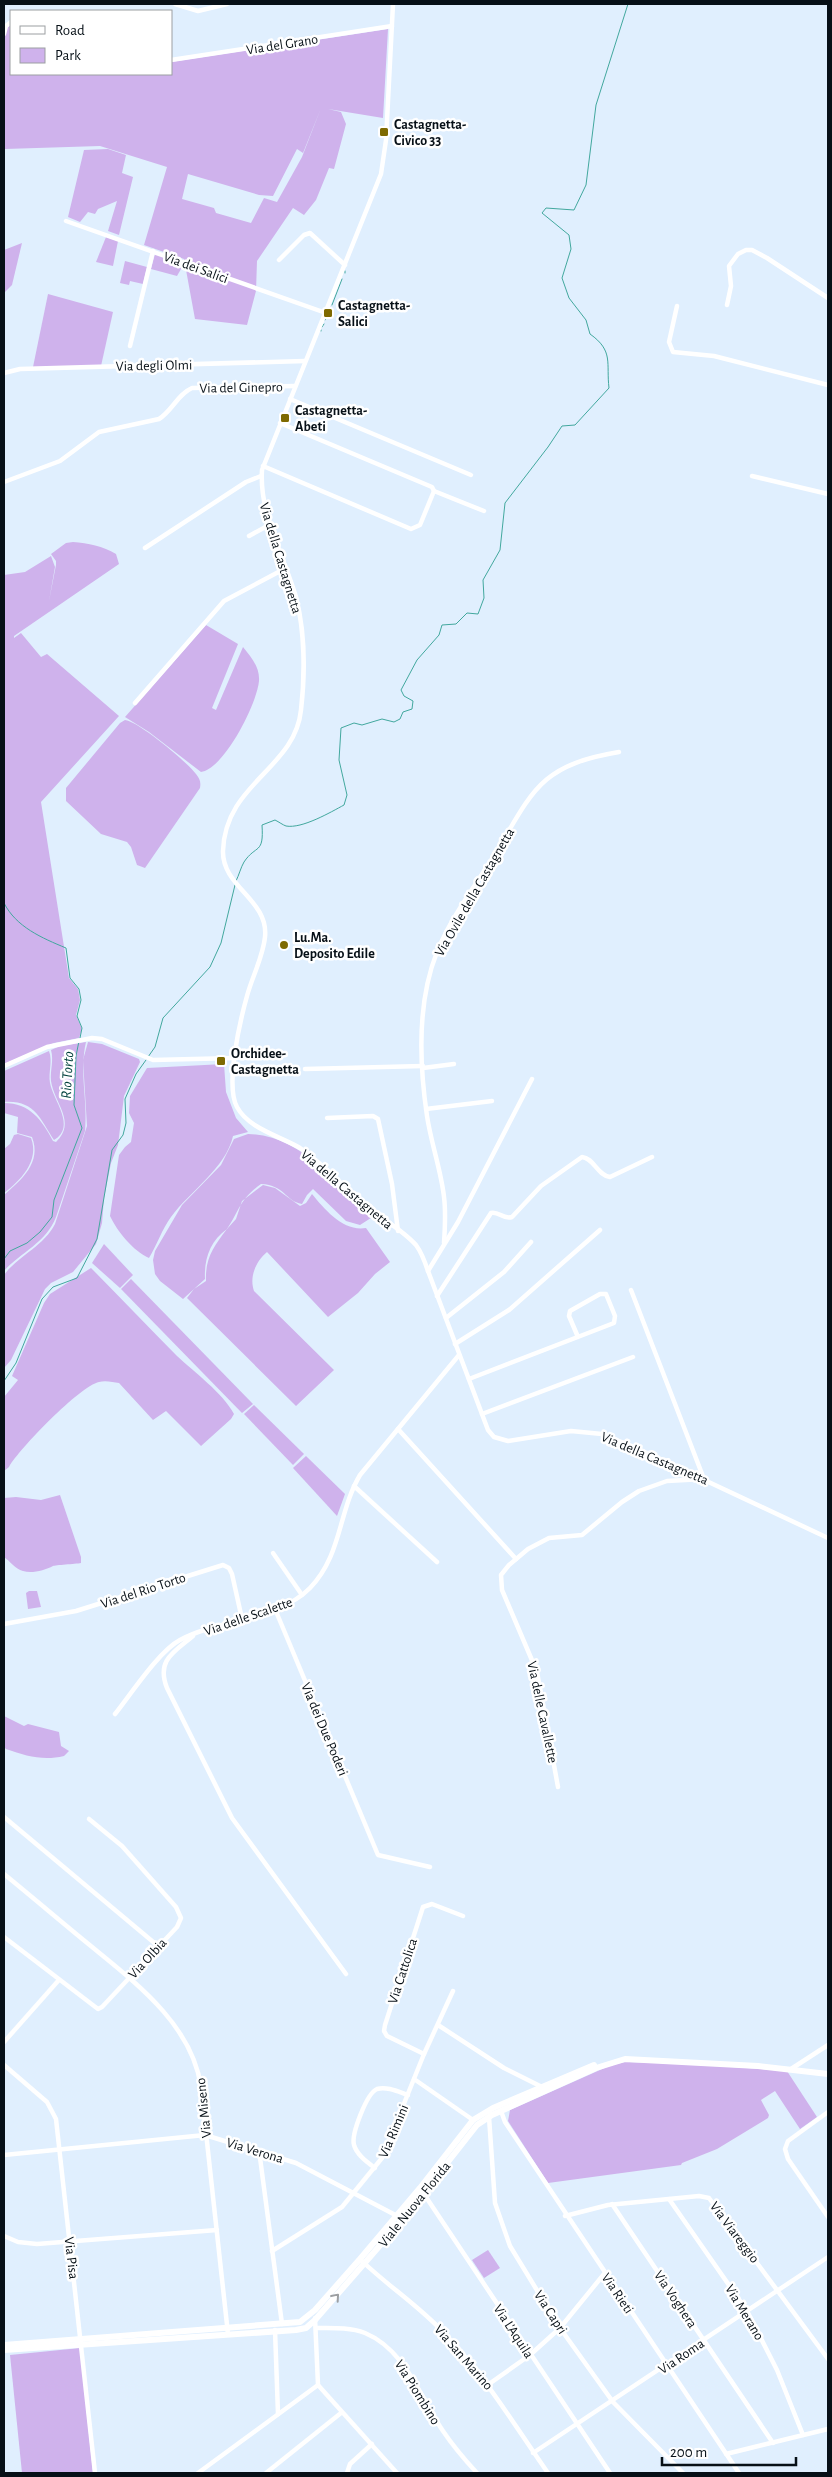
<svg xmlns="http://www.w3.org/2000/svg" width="832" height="2477" font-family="'Alegreya Sans',sans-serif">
  <rect width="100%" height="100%" fill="#e0effe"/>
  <g fill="#cfb2ec" fill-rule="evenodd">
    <path d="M11,24v50h160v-12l217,-33 -5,89 -55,-9 13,3 5,12 -12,45 -5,-1 -13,32 -12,15 -11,-7 -36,53 -1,30 -9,34 -52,-6 -11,-60 -40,-14 23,-78 -67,-21 -95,3 -1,15v-134zM321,108l-19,49 -25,45 -13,-4 -13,25 -35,-10 -2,-5 -32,-9 6,-25 71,21 14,1 24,-47 6,4z"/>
    <path d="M108,149l18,6 -4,18 11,4 -14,58 -11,-4 9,-30 -19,8 -3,5 -7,-2 -8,10 -12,-5 16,-67z"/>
    <path d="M106,237l12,4 -5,25 -17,-4z"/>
    <path d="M22,243l-10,42 -8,8v-43z"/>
    <path d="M155,254l25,9 1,6 -4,7 -26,-7z"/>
    <path d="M125,261l22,6 -4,17 -13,-3 -1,4 -9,-2z"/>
    <path d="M48,294l65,18 -12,54 -68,1z"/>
    <path d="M73,542c15,1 30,4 43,12l3,10 -105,72v2l7,-5 20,24 6,-3 72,62 -78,86 28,176 9,11 2,11 -4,15 6,14 -3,9 -25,5 -50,21v-489l21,-3 26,-16 4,11 -6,34 7,-36v-4l-5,-7 15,-11z"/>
    <path d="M206,625l32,19 -26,64 4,2 27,-63c8,10 17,20 16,34 -2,23 -35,88 -58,91l-52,-40 -24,-15z"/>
    <path d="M125,720c13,1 62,42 71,54 4,5 5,8 4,14l-55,80 -8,-3 -6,-18 -4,-5 -26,-8 -35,-33v-13l54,-65z"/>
    <path d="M86,1042c-7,30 2,59 -1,89l-29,86c-10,26 -35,35 -52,54v-76c17,-15 38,-32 28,-58l-15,-4 1,-16 -14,-4v-10c26,0 38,17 49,38l3,1c21,-20 -2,-39 -5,-61 -1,-11 3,-20 0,-31l9,-4z"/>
    <path d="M88,1042l14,2 37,15 1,3 -16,34 -6,49 -7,18 -7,35 -2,25 -6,21 -23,28 -22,11 -6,6 -34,71 -7,8v-93c14,-19 40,-29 51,-51l32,-98 -4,-66z"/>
    <path d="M49,1051c4,11 -1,21 1,32 3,17 27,44 4,57 -14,-21 -19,-40 -50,-38v-31z"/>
    <path d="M224,1064l2,28 10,26 12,14 -15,4c-7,32 -43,55 -62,81 -9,12 -14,28 -22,41 -16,-7 -32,-27 -39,-42l9,-61 6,-8 6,-5 3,-19 -5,-10 1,-17 17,-28z"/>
    <path d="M18,1134l13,4c9,23 -11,43 -27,55v-44l6,-5 4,-9z"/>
    <path d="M248,1134c53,1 89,50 126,82l-14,9 -14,-4 -33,-32 -6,6 -5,9c-17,-3 -17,-19 -41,-20 -22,16 -20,24 -34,45l9,-10 6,-18 21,-16 12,3 25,18 6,-3 6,-9c13,16 32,38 54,34l24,34 -15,12 -17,19 -30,24 -61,-65c-11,9 -18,25 -13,39l80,79 -38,36 -109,-108 7,-9 12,-8c-1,-23 8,-35 21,-52 -17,12 -23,30 -22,50l-22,20 -23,-18 -5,-7 -2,-14 2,-9 27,-46 39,-40 13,-26z"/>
    <path d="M104,1244l29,31 -13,13 -28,-25z"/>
    <path d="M91,1268c29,29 57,59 86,88 17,16 46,37 57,58l-3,5 -30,27 -35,-35 -13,9 -34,-37c-6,-1 -14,-3 -20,-1 -19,4 -80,67 -90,85l-5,4v-74l14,-17 -6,-4 32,-73 6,-9z"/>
    <path d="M131,1279l122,125 -11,9 -121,-124z"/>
    <path d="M254,1405l50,49 -11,11 -49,-51z"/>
    <path d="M306,1456l39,38 -8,22 -44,-48z"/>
    <path d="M60,1495l21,62v6c-6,1 -26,2 -28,3 -8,4 -21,8 -30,5 -8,-2 -13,-10 -19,-14v-59l12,-1 25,3z"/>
    <path d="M29,1591h8l4,16 -13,2 -2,-16z"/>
    <path d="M4,1716l20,10 4,-2 31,8 2,14 8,5 -5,5c-21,5 -38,0 -58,-7l-2,-2z"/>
    <path d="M625,2062l64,2 98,7 30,46 -17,12 -25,-38 -14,9 8,15 -1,3 -51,31 -35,14 -1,2 -133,18 -40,-62 2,-11 99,-44z"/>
    <path d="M488,2250l12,18 -16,10 -12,-18z"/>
    <path d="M80,2348l13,125h-71l-12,-118z"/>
  </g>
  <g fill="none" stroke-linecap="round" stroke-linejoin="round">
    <g stroke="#42a89e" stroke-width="1">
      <path d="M345,273v-2"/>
      <path d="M332,305l10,-26"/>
      <path d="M325,320l5,-12"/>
      <path d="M322,327l2,-3"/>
      <path d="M321,331v-1"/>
      <path d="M236,881c3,-6 5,-14 8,-19 12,-18 20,-7 18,-37l13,-5c4,2 8,5 11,6 16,3 45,-14 58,-21l3,-10 -8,-35 2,-32 13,-5 8,2 20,-6 12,3 6,-3 3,-7 9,-3 1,-8 -9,-5 -3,-6 16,-30 22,-25 3,-10 14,-1 11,-11 11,1 6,-16 -1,-18 17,-30 5,-47 43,-56 14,-21 13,-1 34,-37c-3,-25 5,-37 -19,-54l-4,-14 -17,-22 -7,-20 9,-29 -2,-14 -27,-22 4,-5 28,2 12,-25 10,-80 32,-101"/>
      <path d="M4,903c12,24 38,35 62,45l4,30 9,11 2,11 -4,16 5,12 -2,10"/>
      <path d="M148,1057l7,-10 8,-29 47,-51 11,-24 14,-58"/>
      <path d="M4,1259l6,-8 17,-8 13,-11 12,-15 2,-17 28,-72 -8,-23 2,-49 3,-15"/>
      <path d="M4,1381l12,-18 26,-64 11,-12 24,-9 20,-39 15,-89 11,-15 3,-12 -1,-24 11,-25 10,-14"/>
    </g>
    <g stroke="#fff" stroke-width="4.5">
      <path d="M175,4l23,7 29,-7"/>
      <path d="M393,4l-7,136 -5,34 -119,296c-3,44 22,86 34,127 9,35 9,78 5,113 -6,59 -76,73 -78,141 -1,36 46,49 42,86 -2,20 -13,40 -18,59 -7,25 -22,89 -10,111 12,22 43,29 63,41 24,16 42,38 64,56 16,14 38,25 52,41 6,8 9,17 12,26l60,159 6,7 14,4 63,-10 31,3 34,14 192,90"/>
      <path d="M4,34l2,-8 5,-4"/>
      <path d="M171,60l221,-34"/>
      <path d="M66,221l260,92"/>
      <path d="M279,260l25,-25 6,-2 35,32"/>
      <path d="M727,305l4,-19 -2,-20 9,-12 8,-4h6l15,8 61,40"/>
      <path d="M677,306l-8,36 4,10 41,4 114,29"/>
      <path d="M130,346l23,-95"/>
      <path d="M4,373l16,-4 285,-8"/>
      <path d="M290,399l181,76"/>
      <path d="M263,466l148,63 9,-4 14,-34 -2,-4 -152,-64"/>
      <path d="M752,476l76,18"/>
      <path d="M4,482l56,-21 39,-29 60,-13c13,-8 19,-25 33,-31l103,-2"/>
      <path d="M434,491l50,20"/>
      <path d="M249,536l22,-12"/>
      <path d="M145,548l101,-66 15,-6"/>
      <path d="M135,703l89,-102 62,-33"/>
      <path d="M4,1066l43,-19 45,-9 10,1 51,21 82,-2"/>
      <path d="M423,1068l31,-4"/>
      <path d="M305,1069l118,-3"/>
      <path d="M426,1109l66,-8"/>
      <path d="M327,1118l46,-2 5,3 14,65 6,47"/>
      <path d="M444,1243c1,-15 2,-31 0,-46 -3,-27 -13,-54 -17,-81 -8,-54 -10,-114 10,-164 14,-35 41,-70 60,-101 37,-63 45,-86 122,-99"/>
      <path d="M428,1271l30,-49 74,-143"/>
      <path d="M437,1296l54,-83c8,-2 12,7 21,4l29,-31 41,-29c12,1 15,18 28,20l42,-20"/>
      <path d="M446,1318l58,-46 27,-30"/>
      <path d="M455,1344l54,-34 91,-80"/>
      <path d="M469,1379l145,-56 1,-7 -9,-22h-6l-30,17 -1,5 9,21"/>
      <path d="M482,1414l151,-57"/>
      <path d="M398,1429l118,130"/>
      <path d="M354,1486l83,76"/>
      <path d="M273,1553l29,42"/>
      <path d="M275,1609l103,246 52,12"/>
      <path d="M4,1624l72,-13 147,-46 6,3 3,6 10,45"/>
      <path d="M193,1636c-19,16 -37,24 -26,52l65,130 114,156"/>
      <path d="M115,1714c16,-20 44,-63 65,-74 39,-21 99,-20 130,-52 32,-33 28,-76 50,-113l99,-120"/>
      <path d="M558,1787l-21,-115 -35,-82 -1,-15 8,-10 19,-16 21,-11 33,-3 40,-33 17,-11 28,-10 37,-2 -73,-189"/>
      <path d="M4,1817l154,129"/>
      <path d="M4,1874c27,22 54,45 82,68 46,38 106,81 115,145l27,247"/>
      <path d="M4,1937l94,72 4,-2 75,-80 4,-9 -5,-11 -54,-61 -33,-27"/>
      <path d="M438,2025l66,43 40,20"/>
      <path d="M4,2042l54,-61"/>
      <path d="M424,2054l-37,-18 -3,-5 1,-6 38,-118 9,-3 31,12"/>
      <path d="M4,2065l43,37 9,17 39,354"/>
      <path d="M791,2069l37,-24"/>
      <path d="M414,2079l59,41"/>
      <path d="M501,2111l4,11 234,351"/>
      <path d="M828,2112l-40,29 -3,8 3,10 40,58"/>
      <path d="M489,2117l6,86 15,43 50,82 53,74 70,71"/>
      <path d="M259,2150l23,174"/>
      <path d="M4,2155l201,-20 91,28 107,56"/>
      <path d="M375,2168c-8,-6 -18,-13 -21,-23 -3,-11 13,-52 23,-56 10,-3 22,3 31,6"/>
      <path d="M422,2191l188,282"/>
      <path d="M669,2199l78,112 30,59 26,65"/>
      <path d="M612,2204l161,239"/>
      <path d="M565,2216l43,-11 91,-9 10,2 119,161"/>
      <path d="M4,2236l14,6 19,2 180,-14"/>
      <path d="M272,2251l70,-44 40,-49 42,-104 29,-63"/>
      <path d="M362,2261c26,25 57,45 81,71 42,44 70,91 105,141"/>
      <path d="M315,2318l3,67 79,88"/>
      <path d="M316,2328c16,0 34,-1 49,5 41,17 55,65 78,98 10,15 22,29 34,42"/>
      <path d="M275,2330l3,84"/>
      <path d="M489,2384l41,-29 30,-27 44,-54"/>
      <path d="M533,2453l295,-196"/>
      <path d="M726,2454l102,-25"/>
      <path d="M198,2473l120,-88"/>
      <path d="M266,2473l75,-60"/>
      <path d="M347,2473l3,-9 22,-20"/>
    </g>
    <g stroke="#fff" stroke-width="6">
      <path d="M4,2345l296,-23 15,-12 45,-51 60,-71 53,-68 20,-12 101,-43"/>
      <path d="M4,2350l292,-20 10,-2 9,-8 88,-101 74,-94 15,-10 104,-47 29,-9 133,7 70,8"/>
    </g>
  </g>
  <defs><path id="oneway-chevron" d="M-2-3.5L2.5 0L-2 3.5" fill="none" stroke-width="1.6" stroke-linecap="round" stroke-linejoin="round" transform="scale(1.25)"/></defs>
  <use stroke="#9c9fa2" href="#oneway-chevron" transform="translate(336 2297) rotate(-49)"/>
  <g fill="#7e6a01" stroke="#fff" stroke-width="2">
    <rect x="379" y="127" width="10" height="10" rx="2.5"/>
    <rect x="323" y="308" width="10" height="10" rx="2.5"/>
    <rect x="280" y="413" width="10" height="10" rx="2.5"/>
    <circle cx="284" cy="945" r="5"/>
    <rect x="216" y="1056" width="10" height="10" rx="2.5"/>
  </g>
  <g text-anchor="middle" stroke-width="5" stroke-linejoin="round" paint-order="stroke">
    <g font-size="14" fill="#071017" stroke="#fff">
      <text transform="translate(282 44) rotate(-9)" y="5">Via del Grano</text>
      <text transform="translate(196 267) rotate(20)" y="5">Via dei Salici</text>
      <text transform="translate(154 365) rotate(-1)" y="5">Via degli Olmi</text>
      <text transform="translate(241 387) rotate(-1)" y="5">Via del Ginepro</text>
      <text transform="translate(281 558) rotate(73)" y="5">Via della Castagnetta</text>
      <text transform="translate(474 892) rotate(-60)" y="5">Via Ovile della Castagnetta</text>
      <text transform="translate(347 1189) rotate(40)" y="5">Via della Castagnetta</text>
      <text transform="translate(655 1458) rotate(23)" y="5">Via della Castagnetta</text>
      <text transform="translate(143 1590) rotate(-18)" y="5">Via del Rio Torto</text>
      <text transform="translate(248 1616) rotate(-19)" y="5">Via delle Scalette</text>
      <text transform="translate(543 1712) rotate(78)" y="5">Via delle Cavallette</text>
      <text transform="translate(325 1729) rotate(67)" y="5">Via dei Due Poderi</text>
      <text transform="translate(147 1958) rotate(-47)" y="5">Via Olbia</text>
      <text transform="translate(402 1971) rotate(-72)" y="5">Via Cattolica</text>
      <text transform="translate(203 2108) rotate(-96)" y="5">Via Miseno</text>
      <text transform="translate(393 2131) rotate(-67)" y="5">Via Rimini</text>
      <text transform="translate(255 2150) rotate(17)" y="5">Via Verona</text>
      <text transform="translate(414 2204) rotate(-51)" y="5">Viale Nuova Florida</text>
      <text transform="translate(735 2232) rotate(53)" y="5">Via Viareggio</text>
      <text transform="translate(72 2258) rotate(83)" y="5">Via Pisa</text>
      <text transform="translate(618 2293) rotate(56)" y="5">Via Rieti</text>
      <text transform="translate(676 2299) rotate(56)" y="5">Via Voghera</text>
      <text transform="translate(551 2312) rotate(57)" y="5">Via Capri</text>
      <text transform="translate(745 2312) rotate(59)" y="5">Via Merano</text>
      <text transform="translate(514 2331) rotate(57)" y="5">Via L'Aquila</text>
      <text transform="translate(681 2356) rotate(-34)" y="5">Via Roma</text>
      <text transform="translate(464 2357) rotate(49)" y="5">Via San Marino</text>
      <text transform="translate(418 2392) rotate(58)" y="5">Via Piombino</text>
    </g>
    <g font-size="14" font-weight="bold" fill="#071017" stroke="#fff" text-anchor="start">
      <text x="394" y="129">Castagnetta-<tspan x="394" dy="16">Civico 33</tspan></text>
      <text x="338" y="310">Castagnetta-<tspan x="338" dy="16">Salici</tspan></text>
      <text x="295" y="415">Castagnetta-<tspan x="295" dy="16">Abeti</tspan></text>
      <text x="294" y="942">Lu.Ma.<tspan x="294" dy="16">Deposito Edile</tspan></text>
      <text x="231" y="1058">Orchidee-<tspan x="231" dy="16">Castagnetta</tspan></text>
    </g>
    <g font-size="15" font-style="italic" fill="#00413c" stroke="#fff">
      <text transform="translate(67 1075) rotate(-87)" y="5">Rio Torto</text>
    </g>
  </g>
  <rect width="832" height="2477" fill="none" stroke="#071017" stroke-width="10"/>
  <rect x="10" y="10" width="162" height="65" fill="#ffffff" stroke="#9c9fa2"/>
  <rect x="20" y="26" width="25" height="8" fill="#ffffff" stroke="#9c9fa2"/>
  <text x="55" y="35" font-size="15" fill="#071017">Road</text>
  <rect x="20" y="48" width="25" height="15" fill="#cfb2ec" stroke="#9c9fa2"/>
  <text x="55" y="60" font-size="15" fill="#071017">Park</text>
  <path d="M662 2457v8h134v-8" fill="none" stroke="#071017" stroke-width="2.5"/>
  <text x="670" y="2457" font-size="15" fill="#071017" stroke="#ffffff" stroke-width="4" paint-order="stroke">200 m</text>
</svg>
